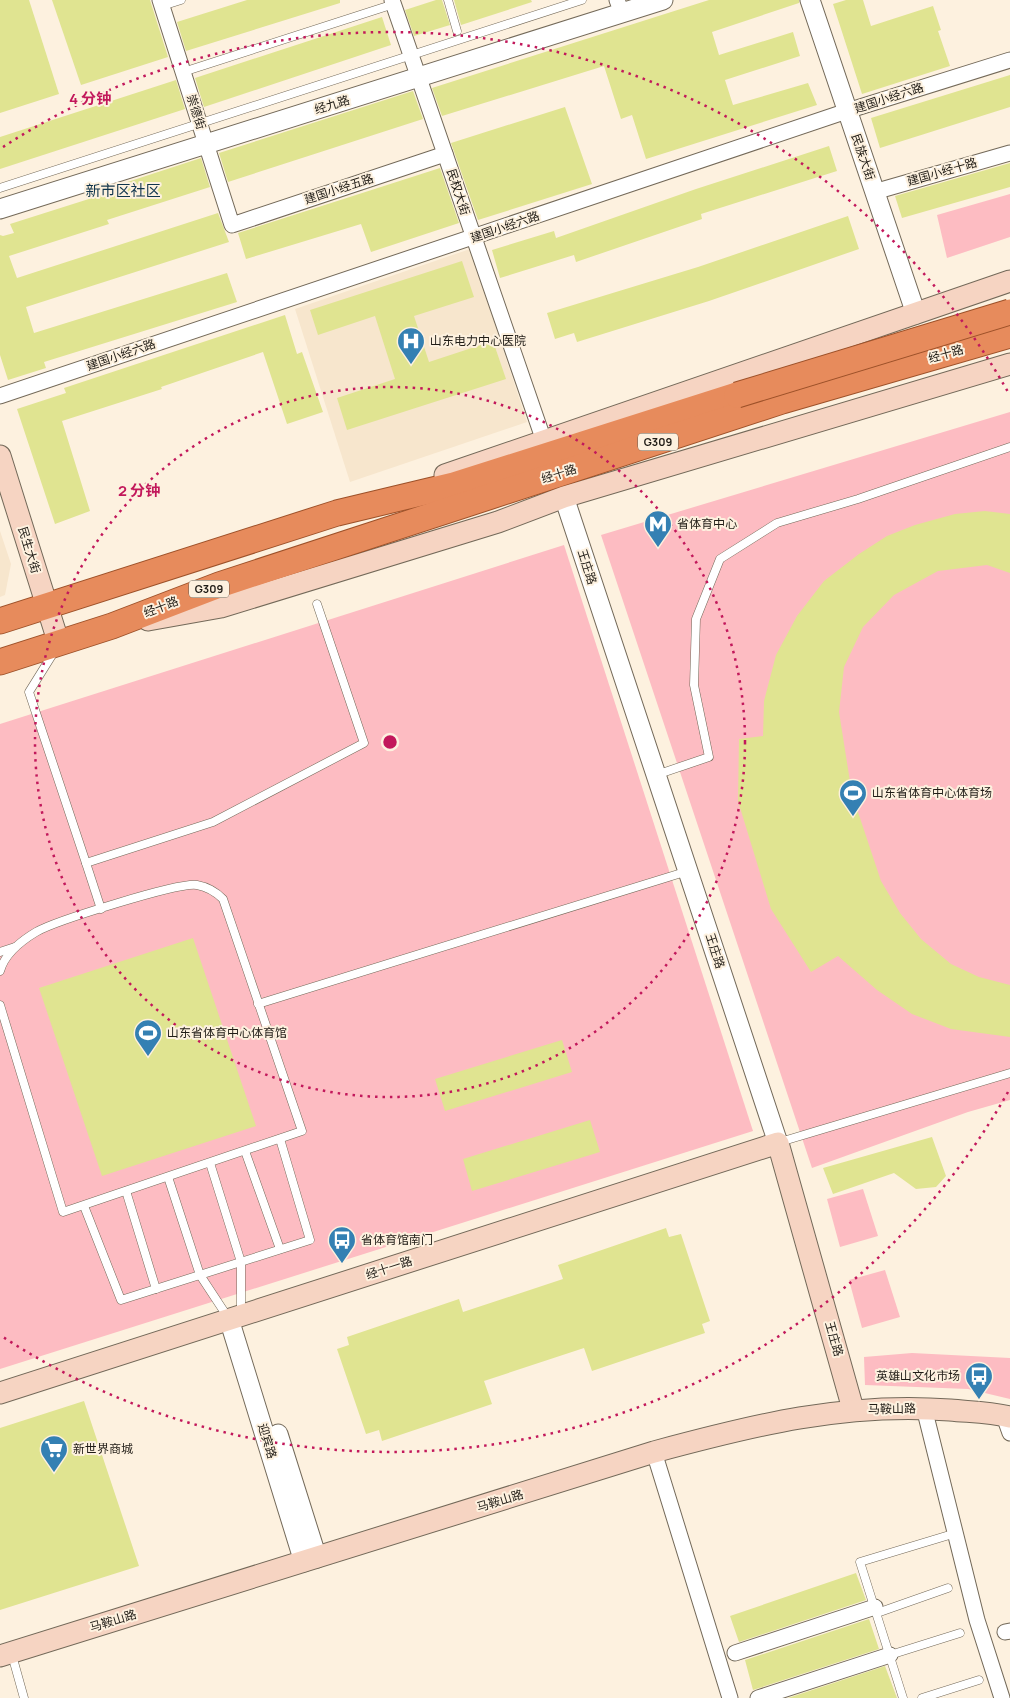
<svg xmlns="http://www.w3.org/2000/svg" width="1010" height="1698" font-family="Manrope,'Noto Sans SC',sans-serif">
  <rect width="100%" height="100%" fill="#fdf1df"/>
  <g fill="#f7e6cd">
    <path d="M470,249l57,173 -177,60 -55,-173z"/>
    <path d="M0,531l11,33 -6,31 -5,2z"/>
  </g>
  <g fill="#fdbcc2">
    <path d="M1010,194v43l-63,21 -10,-43z"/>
    <path d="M1010,412v688l-42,12 -156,56 -211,-633z"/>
    <path d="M564,545l189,586 -753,238v-645z"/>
    <path d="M863,1189l15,47 -38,11 -13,-48z"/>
    <path d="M885,1270l15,47 -38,11 -13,-48z"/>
    <path d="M912,1353l98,5v41l-42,-10 -103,-4 -1,-28z"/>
  </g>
  <g fill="#e0e491">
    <path d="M0,0h29l30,94 -59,19z"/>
    <path d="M52,0h98l18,57 -87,28z"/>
    <path d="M247,0h93v3l-154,48 -9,-29z"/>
    <path d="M436,0h6l8,25 -36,11 -9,-26z"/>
    <path d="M454,0h77l1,2 -71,23z"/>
    <path d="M709,0h90v3l-87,29 7,23 74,-23 7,24 -75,24 8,25 75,-22 9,22 -171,54 -14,-44 -11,4 -17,-53 -162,50 -10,-28z"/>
    <path d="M846,0h17l8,26 62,-20 8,24 -3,1 12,35 -88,28 -29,-90z"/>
    <path d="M382,17l9,28 -187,62 -9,-29z"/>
    <path d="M1010,75v32l-130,41 -9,-30z"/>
    <path d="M176,80l9,29 -185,60v-32z"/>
    <path d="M413,91l10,28 -195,63 -9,-29z"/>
    <path d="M565,107l27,77 -114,36 -27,-77z"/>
    <path d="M829,146l8,25 -136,43 1,5 -126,43 -2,-7 -74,23 -8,-28 62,-19 2,7 140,-49z"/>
    <path d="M201,158l9,29 -103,33 2,4 -100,32 8,22 201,-65 11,29 -203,65 8,26 193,-60 10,29 -193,60 2,6 -38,12 -8,-25v-120l3,1 11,-3 -4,-9 104,-33 -2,-4z"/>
    <path d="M1010,163v24l-108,31 -7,-22z"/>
    <path d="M440,168l19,55 -88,29 -10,-28 -115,35 -8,-26z"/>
    <path d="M848,216l11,33 -150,52 -132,41 -3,-9 -19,6 -8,-26 151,-46z"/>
    <path d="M462,261l12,36 -60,19 15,46 64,-21 13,38 -159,51 -10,-32 58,-19 -20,-63 -57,19 -8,-25z"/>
    <path d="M285,315l12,39 5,-2 21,60 -36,12 -24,-72 -102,35 1,2 -100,32 28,90 -35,13 -38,-115 49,-16 -2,-5z"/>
    <path d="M985,511l25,3v59l-23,-8 -49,6 -44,24 -31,32 -19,40 -5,45 13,82 29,87 19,32 21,26 30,25 28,13 31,8v52l-59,-8 -39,-15 -35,-24 -39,-34 -27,16 -40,-63 -33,-108 1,-62 24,-3 1,-35 12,-46 21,-39 27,-35 35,-27 28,-18 28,-11 40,-11z"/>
    <path d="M193,938l63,188 -154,50 -63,-188z"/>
    <path d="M562,1040l10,32 -127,39 -10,-32z"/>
    <path d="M590,1120l10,32 -128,39 -9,-32z"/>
    <path d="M932,1137l14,39 -10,11 -20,2 -22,-16 -61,21 -10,-26z"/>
    <path d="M666,1228l3,9 12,-3 29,87 -8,3 3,9 -113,38 -8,-23 -100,33 8,23 -110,37 -3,-11 -13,4 -29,-85 12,-4 -2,-8 112,-38 4,13 100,-33 -5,-14z"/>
    <path d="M84,1401l55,165 -139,44v-182z"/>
    <path d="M856,1573l10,27 -127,42 -9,-26z"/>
    <path d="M869,1619l10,30 -126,41 -8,-30z"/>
    <path d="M885,1666l12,32h-109z"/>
  </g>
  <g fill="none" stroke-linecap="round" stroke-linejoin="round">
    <g stroke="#736959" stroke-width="9">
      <g id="service">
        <path d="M448,0l9,31"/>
        <path d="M162,6l19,-6"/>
        <path d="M183,72l211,-68"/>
        <path d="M0,188l582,-188"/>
        <path d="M54,652l-25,40 57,171 127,-41 151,-79 -47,-139"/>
        <path d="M656,775l53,-18 -15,-72 2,-66 24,-60 57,-36 81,-24 152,-52"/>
        <path d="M86,863l15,46"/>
        <path d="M0,952l15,-5"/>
        <path d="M0,971c5,-18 21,-30 36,-39 19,-11 143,-50 161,-47 11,2 19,7 26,14l79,232 -239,81 -63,-207"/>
        <path d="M258,1004l430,-133"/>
        <path d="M780,1142l230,-69"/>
        <path d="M245,1151l35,98"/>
        <path d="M210,1163l31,99v52"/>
        <path d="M168,1177l32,98 29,44"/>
        <path d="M126,1191l30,98"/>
        <path d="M84,1206l37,94 189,-60 -30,-101"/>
        <path d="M877,1613l71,-25"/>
        <path d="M12,1655l12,43"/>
        <path d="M890,1655l70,-22"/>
        <path d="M903,1698l-43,-136 96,-29"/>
        <path d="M922,1698l57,-18"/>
      </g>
    </g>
    <g stroke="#736959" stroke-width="17">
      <g id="minor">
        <path d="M160,0l72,225 213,-71"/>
        <path d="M392,0l152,441"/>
        <path d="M617,0l5,13"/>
        <path d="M874,192l136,-39"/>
        <path d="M0,396l847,-285 163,-51"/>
        <path d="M924,1408l53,212 25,78"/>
        <path d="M1004,1416l6,17"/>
        <path d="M654,1452l76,246"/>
        <path d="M1005,1632l5,-1"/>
        <path d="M735,1653l140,-46"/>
        <path d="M758,1698l132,-43"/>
      </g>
    </g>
    <g stroke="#736959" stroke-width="21">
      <g id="tertiary">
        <path d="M810,0l106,314"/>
        <path d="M0,209l663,-209"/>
        <path d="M564,497l214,646"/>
        <path d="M229,1319l75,243"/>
        <path d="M278,1434l39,124"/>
      </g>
    </g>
    <g stroke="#736959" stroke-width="23">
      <g id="secondary">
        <path d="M0,456l59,188"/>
        <path d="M445,475l565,-194"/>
        <path d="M148,620l73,-13 277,-85 66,-25 446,-133"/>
        <path d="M0,1393l778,-250 75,266"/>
        <path d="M0,1656l654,-204c100,-27 191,-50 296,-42 20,2 40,2 60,7"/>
      </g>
    </g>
    <g stroke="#9d5129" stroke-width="27">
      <g id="trunk">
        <path d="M0,621l337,-108 117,-28 283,-90"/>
        <path d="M0,662l112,-36 107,-41 563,-184 228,-66"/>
      </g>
    </g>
    <use href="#service" stroke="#fff" stroke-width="8"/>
    <use href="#minor" stroke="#fff" stroke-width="15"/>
    <use href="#tertiary" stroke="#fff" stroke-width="19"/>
    <use href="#secondary" stroke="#f6d4c2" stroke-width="21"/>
    <use href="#trunk" stroke="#e78b5c" stroke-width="25"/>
    <g stroke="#9d5129" stroke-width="27" stroke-linecap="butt">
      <path id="trunk-bridge" d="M737,395l273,-83"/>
    </g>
    <use href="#trunk-bridge" stroke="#e78b5c" stroke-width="25"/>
  </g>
  <g fill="none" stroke="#c2185b" stroke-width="2.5" stroke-dasharray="2.5 5">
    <circle cx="390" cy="742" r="355"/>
    <path d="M1008 1092A710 710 0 0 1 3 1337M3 147A710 710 0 0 1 1008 392"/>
  </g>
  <defs>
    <g id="hospital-pin" transform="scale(1.4375)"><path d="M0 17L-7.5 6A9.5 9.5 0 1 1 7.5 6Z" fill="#3480b3" stroke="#fdf1df"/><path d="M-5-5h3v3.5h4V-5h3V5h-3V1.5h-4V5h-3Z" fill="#fff"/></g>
    <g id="metro-pin" transform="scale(1.4375)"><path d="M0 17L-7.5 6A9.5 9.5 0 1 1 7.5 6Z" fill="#3480b3" stroke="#fdf1df"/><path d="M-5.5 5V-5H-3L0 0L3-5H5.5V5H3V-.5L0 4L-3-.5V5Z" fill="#fff"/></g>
    <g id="stadium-pin" transform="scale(1.4375)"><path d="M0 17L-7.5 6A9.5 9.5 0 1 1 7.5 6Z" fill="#3480b3" stroke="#fdf1df"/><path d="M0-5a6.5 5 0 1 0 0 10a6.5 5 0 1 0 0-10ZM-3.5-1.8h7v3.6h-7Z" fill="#fff"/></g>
    <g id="bus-pin" transform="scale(1.4375)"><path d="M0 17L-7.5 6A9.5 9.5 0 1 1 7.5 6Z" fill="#3480b3" stroke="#fdf1df"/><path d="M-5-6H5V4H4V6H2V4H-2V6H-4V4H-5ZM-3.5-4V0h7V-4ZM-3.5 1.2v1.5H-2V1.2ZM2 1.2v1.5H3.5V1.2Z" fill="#fff"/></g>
    <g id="supermarket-pin" transform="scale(1.4375)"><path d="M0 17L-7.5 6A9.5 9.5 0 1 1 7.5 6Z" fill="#3480b3" stroke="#fdf1df"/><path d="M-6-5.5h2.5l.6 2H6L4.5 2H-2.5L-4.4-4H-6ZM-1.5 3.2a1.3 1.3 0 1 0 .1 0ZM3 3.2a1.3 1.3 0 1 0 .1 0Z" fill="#fff"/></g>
  </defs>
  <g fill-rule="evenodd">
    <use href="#hospital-pin" x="411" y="341"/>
    <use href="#metro-pin" x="658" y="524"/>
    <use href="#stadium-pin" x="853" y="793"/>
    <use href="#stadium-pin" x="148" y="1033"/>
    <use href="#bus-pin" x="342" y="1240"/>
    <use href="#bus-pin" x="979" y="1376"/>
    <use href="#supermarket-pin" x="54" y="1449"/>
  </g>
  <g text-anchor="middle" stroke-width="4" stroke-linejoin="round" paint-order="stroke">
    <g fill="#fdf1df" stroke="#625c52" stroke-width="1">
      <rect x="638" y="433.5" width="40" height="17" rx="4"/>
      <rect x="189" y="580.5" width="40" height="17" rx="4"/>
    </g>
    <g font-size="11" font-weight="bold" fill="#201c16">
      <text x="658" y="446">G309</text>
      <text x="209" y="593">G309</text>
    </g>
    <g font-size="12" fill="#201c16" stroke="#fdf1df">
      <text transform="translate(889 98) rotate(-18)" y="4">建国小经六路</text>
      <text transform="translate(332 105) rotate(-17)" y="4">经九路</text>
      <text transform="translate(196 112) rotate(72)" y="4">崇德街</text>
      <text transform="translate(863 157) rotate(71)" y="4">民族大街</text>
      <text transform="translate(942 172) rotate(-16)" y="4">建国小经十路</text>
      <text transform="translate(339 189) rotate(-18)" y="4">建国小经五路</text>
      <text transform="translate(458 192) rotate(72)" y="4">民权大街</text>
      <text transform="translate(505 227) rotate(-19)" y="4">建国小经六路</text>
      <text transform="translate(946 354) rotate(-16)" y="4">经十路</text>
      <text transform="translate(121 355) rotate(-19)" y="4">建国小经六路</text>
      <text transform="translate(559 474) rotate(-18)" y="4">经十路</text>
      <text transform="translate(29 550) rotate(73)" y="4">民生大街</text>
      <text transform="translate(587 567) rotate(72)" y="4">王庄路</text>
      <text transform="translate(161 607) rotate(-21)" y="4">经十路</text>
      <text transform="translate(715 951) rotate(72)" y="4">王庄路</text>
      <text transform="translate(389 1268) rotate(-18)" y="4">经十一路</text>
      <text transform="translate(834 1339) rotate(74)" y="4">王庄路</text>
      <text transform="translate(892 1409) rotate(-1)" y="4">马鞍山路</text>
      <text transform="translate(267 1441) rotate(73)" y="4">迎宾路</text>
      <text transform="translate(500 1501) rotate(-17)" y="4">马鞍山路</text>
      <text transform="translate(113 1621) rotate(-17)" y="4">马鞍山路</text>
    </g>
    <g font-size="12" fill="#201c16" stroke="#fdf1df" text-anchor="start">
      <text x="430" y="345">山东电力中心医院</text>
      <text x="677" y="528">省体育中心</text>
      <text x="872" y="797">山东省体育中心体育场</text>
      <text x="167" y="1037">山东省体育中心体育馆</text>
      <text x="361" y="1244">省体育馆南门</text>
      <text x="960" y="1380" text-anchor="end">英雄山文化市场</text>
      <text x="73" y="1453">新世界商城</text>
    </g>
    <g font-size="15" fill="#0f344c" stroke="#fdf1df">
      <text x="123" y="196">新市区社区</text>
    </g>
  </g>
  <circle cx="390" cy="742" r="8" fill="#c2185b" stroke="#fdf1df" stroke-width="2.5"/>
  <g font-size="15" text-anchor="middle" font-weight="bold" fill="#c2185b" stroke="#fdf1df" stroke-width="4" stroke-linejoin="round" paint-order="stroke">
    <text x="90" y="104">4 分钟</text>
    <text x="139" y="496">2 分钟</text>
  </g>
</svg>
